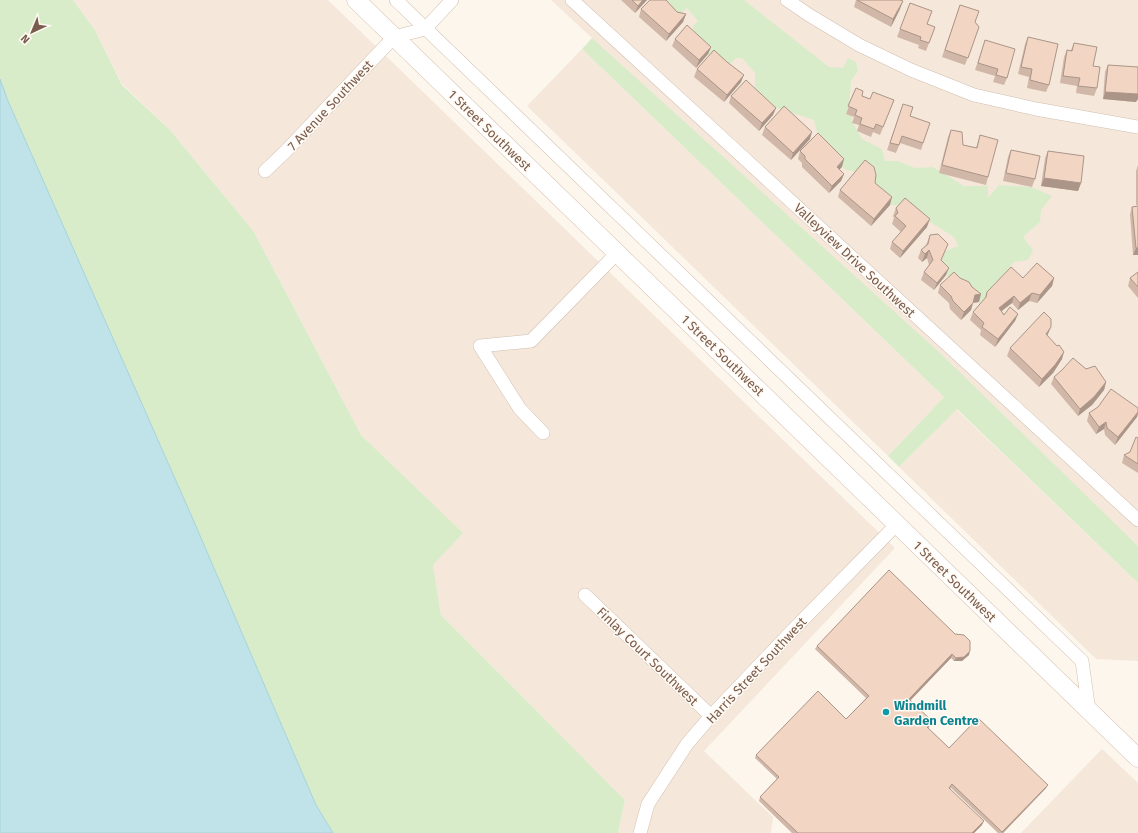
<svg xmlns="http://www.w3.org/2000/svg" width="1138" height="833" font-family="'Fira Sans',sans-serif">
  <rect width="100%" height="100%" fill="#fdf6ec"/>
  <g fill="#f5e8da">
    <path d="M73,0h255l567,548 -191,203 69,66 -2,16h-153l7,-33 -184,-185 -8,-50 29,-32 -101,-98 -107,-203 -84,-102 -48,-46 -27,-54z"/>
    <path d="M551,0h587v546z"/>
    <path d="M582,49l362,348 -56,59 -361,-350z"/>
    <path d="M956,409l182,174v78l-42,-2 -197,-192z"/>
    <path d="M1102,749l36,34v50h-117z"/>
  </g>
  <g fill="#d8ecc9">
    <path d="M0,0h73l22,30 27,55 48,45 84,102 107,203 102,98 -30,32 8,50 184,185 -7,33h-285l-17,-28 -124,-288 -184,-416 -8,-22z"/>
    <path d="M657,0h87l85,67 14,1 5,-10 8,4 2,9 -7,10 -2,25 4,17 9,16 20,10 3,12h13l17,7 18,-1 31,19h24v12l11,-13 33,2 20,9 -11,14 -1,12 -17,15 10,13 -5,10 -14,2 -34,41 -42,-35 7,-17 13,-5 -4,-9 -51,-32h-13l-31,-33 -13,-2 -26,-25 -6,-25 -47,-15 -12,-11v-21l-13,-15h-6l-12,12 -17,-8 1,-8 -13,-12 -2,-16 5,-5 -11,-13 -13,11z"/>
    <path d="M592,38l348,315 198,193v37l-181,-174 -58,58 -11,-11 56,-59 -362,-348z"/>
  </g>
  <path fill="#bfe3e8" stroke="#a5d3da" d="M0,79l8,22 184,416 124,288 17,28h-333z"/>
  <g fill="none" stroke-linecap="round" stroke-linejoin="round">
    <g stroke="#d1beb0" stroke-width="14">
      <g id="street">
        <path d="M396,0l686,661 7,50"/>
        <path d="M572,0l566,520"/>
        <path d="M787,0l22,15 50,30 52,25 63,25 62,14 102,18"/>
        <path d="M265,171l20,-19 109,-115 31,-8 27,-29"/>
        <path d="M543,433l-23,-24 -40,-63 51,-5 86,-88"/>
        <path d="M585,595l126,121"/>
        <path d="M640,833l8,-29 39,-60 24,-28 78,-82 108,-110"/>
      </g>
    </g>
    <g stroke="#d6c0b0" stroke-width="19">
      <path id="secondary" d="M356,0l782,758"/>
    </g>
    <use href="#street" stroke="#fff" stroke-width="13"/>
    <use href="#secondary" stroke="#fff" stroke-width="18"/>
  </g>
  <g fill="#d1b7a8">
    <path d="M621,0h26l-12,13z"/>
    <path d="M856,0l44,9 -9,18 -37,-20z"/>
    <path d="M910,3l17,21 8,3 -9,24 -8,-3 1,-3 -22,-8z"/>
    <path d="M960,5l19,22 -14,38 -23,-8z"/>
    <path d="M641,9l36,3 9,2 -3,8 -17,19 -27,-24z"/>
    <path d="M1028,37l21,48 -3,7 -19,-4 2,-11 -11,-3 7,-30z"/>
    <path d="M675,39l36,8 -3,7 -12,14 -24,-22z"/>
    <path d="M985,40l22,38 -3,7 -11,-3 2,-6 -20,-6z"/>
    <path d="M1074,43l19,23 4,22 -3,8 -18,-3 1,-7 -17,-3 4,-26 3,-7h4z"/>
    <path d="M727,62l14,20 -17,20 -30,-25 3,-8z"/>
    <path d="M1108,65l28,37 -33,-3 2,-27z"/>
    <path d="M856,88l6,8 8,3 24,1 -14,35 -7,-3 -2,5 -14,-6 2,-6 -7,-2 2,-6 -8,-3z"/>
    <path d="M731,96l45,12 -3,7 -14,16 -30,-28z"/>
    <path d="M903,104l7,12 20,7 -9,27 -21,-7 -4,10 -9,-3z"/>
    <path d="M765,127l45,12 -19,21 -29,-25z"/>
    <path d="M951,130l12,15 13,3 4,-13 8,42 -2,8 -47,-12 9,-36z"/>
    <path d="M1011,150l24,29 -3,8 -29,-6 5,-24z"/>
    <path d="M800,151l42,16 -3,2 5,5 -3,7 -12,12 -27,-26v-4l-4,-4z"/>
    <path d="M1048,151l33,32 -3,8 -37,-5 4,-28z"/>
    <path d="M1138,165v40h-2v-34z"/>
    <path d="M875,183l15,22 -19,21 -33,-29 2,-7z"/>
    <path d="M1138,206v49h-5l-3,-41 2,-7z"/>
    <path d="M896,208l31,19 -27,31 -10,-9 2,-7 9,-10 -9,-8 2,-6 -1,-2z"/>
    <path d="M930,235l15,16 -4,10 5,14 -12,15 -13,-10 3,-8 5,-7 -2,-7 -5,4 -4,-4 3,-8 5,-5z"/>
    <path d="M1138,272v26l-10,-12 2,-8z"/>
    <path d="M1023,278h31l-2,8 -15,17 -8,-2 -11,9 -6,-7 -10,8 2,4 14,-1 -3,7 -20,26 -15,-12 1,-5 -11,-10 3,-8 11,-12 3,-8z"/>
    <path d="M940,285l39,17 -6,1 -2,7 -10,10 -11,-11 -1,-6 -11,-10z"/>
    <path d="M1048,334l-1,1 15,24 -9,14 -14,14 -32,-31 3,-8z"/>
    <path d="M1086,369l20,13 -2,8 -12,15 -14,11 -27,-32 3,-7z"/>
    <path d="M1138,408v6l-1,3 -22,28 -10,-10 -1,-6 -8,5 -9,-13 2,-8z"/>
    <path d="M1138,438v35l-16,-10 2,-8 6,-3z"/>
    <path d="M817,646l152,9 -7,6h-8l-3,-3 -41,42 21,25 -3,3 21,20 97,40 -43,45h-5l-47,-45 -1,1 32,36 -8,8h-182l-33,-32 1,-4 17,-18 -22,-21 1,-3 90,-36 20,-21 -51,-49z"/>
  </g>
  <g fill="#aa9588">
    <path d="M643,0h4l-12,13 3,-7z"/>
    <path d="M903,1l-3,8 -9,18 2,-8z"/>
    <path d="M686,14l-3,8 -17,19 3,-7z"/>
    <path d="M711,47l-3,7 -12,14 3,-8z"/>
    <path d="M744,75l-3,7 -17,20 3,-7z"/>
    <path d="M1105,92l33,2v5l-2,3 -33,-3z"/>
    <path d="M776,108l-3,7 -14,16 3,-8z"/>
    <path d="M812,132l-2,7 -19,21 2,-7z"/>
    <path d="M844,159l-2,8 -8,8 3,-8z"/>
    <path d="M844,174l-3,7 -12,12 3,-7z"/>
    <path d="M1044,178l37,5 -3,8 -37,-5z"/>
    <path d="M892,197l-2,8 -19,21 3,-7z"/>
    <path d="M930,219l-3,8 -27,31 3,-7z"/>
    <path d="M1136,248h2v7h-5z"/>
    <path d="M929,250l-2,8 -5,4 3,-8z"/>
    <path d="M949,268l-3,7 -12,15 3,-7z"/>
    <path d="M1054,278l-2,8 -15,17 3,-8z"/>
    <path d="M1032,293l-3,8 -11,9 2,-7z"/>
    <path d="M981,294l-2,8 -7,1 3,-8z"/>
    <path d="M1014,296l-2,7 -16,12 3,-7z"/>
    <path d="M973,303l-2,7 -10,10 3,-8z"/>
    <path d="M1018,314l-3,7 -20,26 3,-8z"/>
    <path d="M1051,327l-3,7 -5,7 3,-7z"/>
    <path d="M1064,352l-2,7 -9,14 -14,14 3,-8z"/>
    <path d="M1106,382l-2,8 -12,15 -14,11 2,-7z"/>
    <path d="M1138,412l-1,5 -22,28 3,-8z"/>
    <path d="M1106,422l-2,7 -8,5 3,-7z"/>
    <path d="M970,651l-1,4 -7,6h-8l2,-3z"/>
    <path d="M952,654l-1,4 -43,45 1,-4z"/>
    <path d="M932,721l-1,4 -5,5 1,-3z"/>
    <path d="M1048,785l-2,3 -43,45h-1z"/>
    <path d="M984,821l-2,4 -8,8h-2z"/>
  </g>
  <g fill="#f3d5c3" stroke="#aa9588">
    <path d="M632,0h11l-5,6z"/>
    <path d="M650,0h16l11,12 9,2 -17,20 -28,-25z"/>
    <path d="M857,0h43l3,1 -10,18z"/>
    <path d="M910,3l22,8 -5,13 8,3 -6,16 -9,-3 1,-3 -21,-8z"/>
    <path d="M960,5l19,6 -4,11 4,5 -11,31 -23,-8z"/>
    <path d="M687,25l24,22 -12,13 -24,-21z"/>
    <path d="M1028,37l30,7 -9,41 -19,-5 2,-11 -11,-2z"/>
    <path d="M985,40l30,9 -8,29 -11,-3 2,-6 -20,-6z"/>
    <path d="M1074,43l23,4 -4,19 7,1 -3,21 -19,-2 2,-8 -17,-2 4,-26 5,1z"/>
    <path d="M714,50l13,12 17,13 -17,20 -30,-26z"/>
    <path d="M1108,65l30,2v27l-33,-2z"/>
    <path d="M746,80l30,28 -14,15 -31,-27z"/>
    <path d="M856,88l7,3 -1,5 8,3 3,-7 21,8 -11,27 -7,-3 -2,5 -14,-5 2,-6 -7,-3 2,-5 -9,-4z"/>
    <path d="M903,104l10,3 -3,9 20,7 -7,20 -21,-7 -3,9 -9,-2z"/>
    <path d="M784,106l28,26 -19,21 -28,-26z"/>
    <path d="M951,130l11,2 1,13 14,3 3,-13 18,5 -10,37 -46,-12z"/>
    <path d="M818,133l26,26 -7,8 7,7 -12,12 -27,-27v-3l-5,-5z"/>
    <path d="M1011,150l29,6 -5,23 -29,-6z"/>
    <path d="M1048,151l36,5 -3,27 -37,-5z"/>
    <path d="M865,160l9,7 2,8 -1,8 17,14 -18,22 -34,-29z"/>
    <path d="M905,198l25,21 -27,32 -11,-9 14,-16 -11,-10 3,-3 -2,-5z"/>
    <path d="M1138,206v42h-2l-4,-41z"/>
    <path d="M938,234l10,10 -7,16 8,8 -12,15 -13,-11 9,-12 -4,-10 -4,4 -4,-4 7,-6 2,-9z"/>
    <path d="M1037,263l17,15 -14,17 -8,-2 -12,10 -6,-7 -15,12 5,7 6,-8 8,7 -20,25 -16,-12 2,-4 -11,-11 13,-15 1,-5 24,-25 12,11z"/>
    <path d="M954,272l6,6 9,4 3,5 9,7 -6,1 -2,8 -9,9 -11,-11 -2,-5 -11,-11z"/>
    <path d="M1138,272v15l-8,-9z"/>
    <path d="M1044,312l7,7v8l-5,7 11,12 2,-1 5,7 -9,13 -13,14 -32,-31z"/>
    <path d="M1073,358l13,11 9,-3 11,16 -12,15 -14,12 -26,-32 8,-7z"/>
    <path d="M1111,389l27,19v4l-20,25 -11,-9 -1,-6 -7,5 -10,-14 9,-6z"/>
    <path d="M1136,437l2,1v26l-14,-9 6,-3z"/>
    <path d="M889,570l66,64 9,1 6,6v10l-6,6 -8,1 -4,-4 -43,45 23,22 -5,6 22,21 29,-30 70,67 -46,47 -50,-48 -3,4 35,33 -12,12h-174l-38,-36 19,-20 -23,-22 62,-64 28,28 23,-23 -52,-50z"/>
  </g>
  <circle fill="#0f9aa8" stroke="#fffaf3" stroke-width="1.5" cx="886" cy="712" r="4"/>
  <g text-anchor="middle" stroke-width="3" stroke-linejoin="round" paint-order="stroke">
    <g font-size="13" fill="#7a5c4d" stroke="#fffaf3">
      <text transform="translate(330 105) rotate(-47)" y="5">7 Avenue Southwest</text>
      <text transform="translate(490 130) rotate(44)" y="5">1 Street Southwest</text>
      <text transform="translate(855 260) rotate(43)" y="5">Valleyview Drive Southwest</text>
      <text transform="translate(723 355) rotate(44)" y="5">1 Street Southwest</text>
      <text transform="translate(955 581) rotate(44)" y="5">1 Street Southwest</text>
      <text transform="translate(648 656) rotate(44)" y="5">Finlay Court Southwest</text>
      <text transform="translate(756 670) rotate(-47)" y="5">Harris Street Southwest</text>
    </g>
    <g font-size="13" font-weight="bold" fill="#0d838f" stroke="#fffaf3" text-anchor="start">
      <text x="894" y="710">Windmill<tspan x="894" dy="15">Garden Centre</tspan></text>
    </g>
  </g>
  <g transform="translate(32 32) rotate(224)" stroke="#fffaf3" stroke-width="3" paint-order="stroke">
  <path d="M0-3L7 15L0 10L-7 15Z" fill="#7a5c4d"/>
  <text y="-6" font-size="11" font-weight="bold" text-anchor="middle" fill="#7a5c4d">N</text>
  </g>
</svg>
